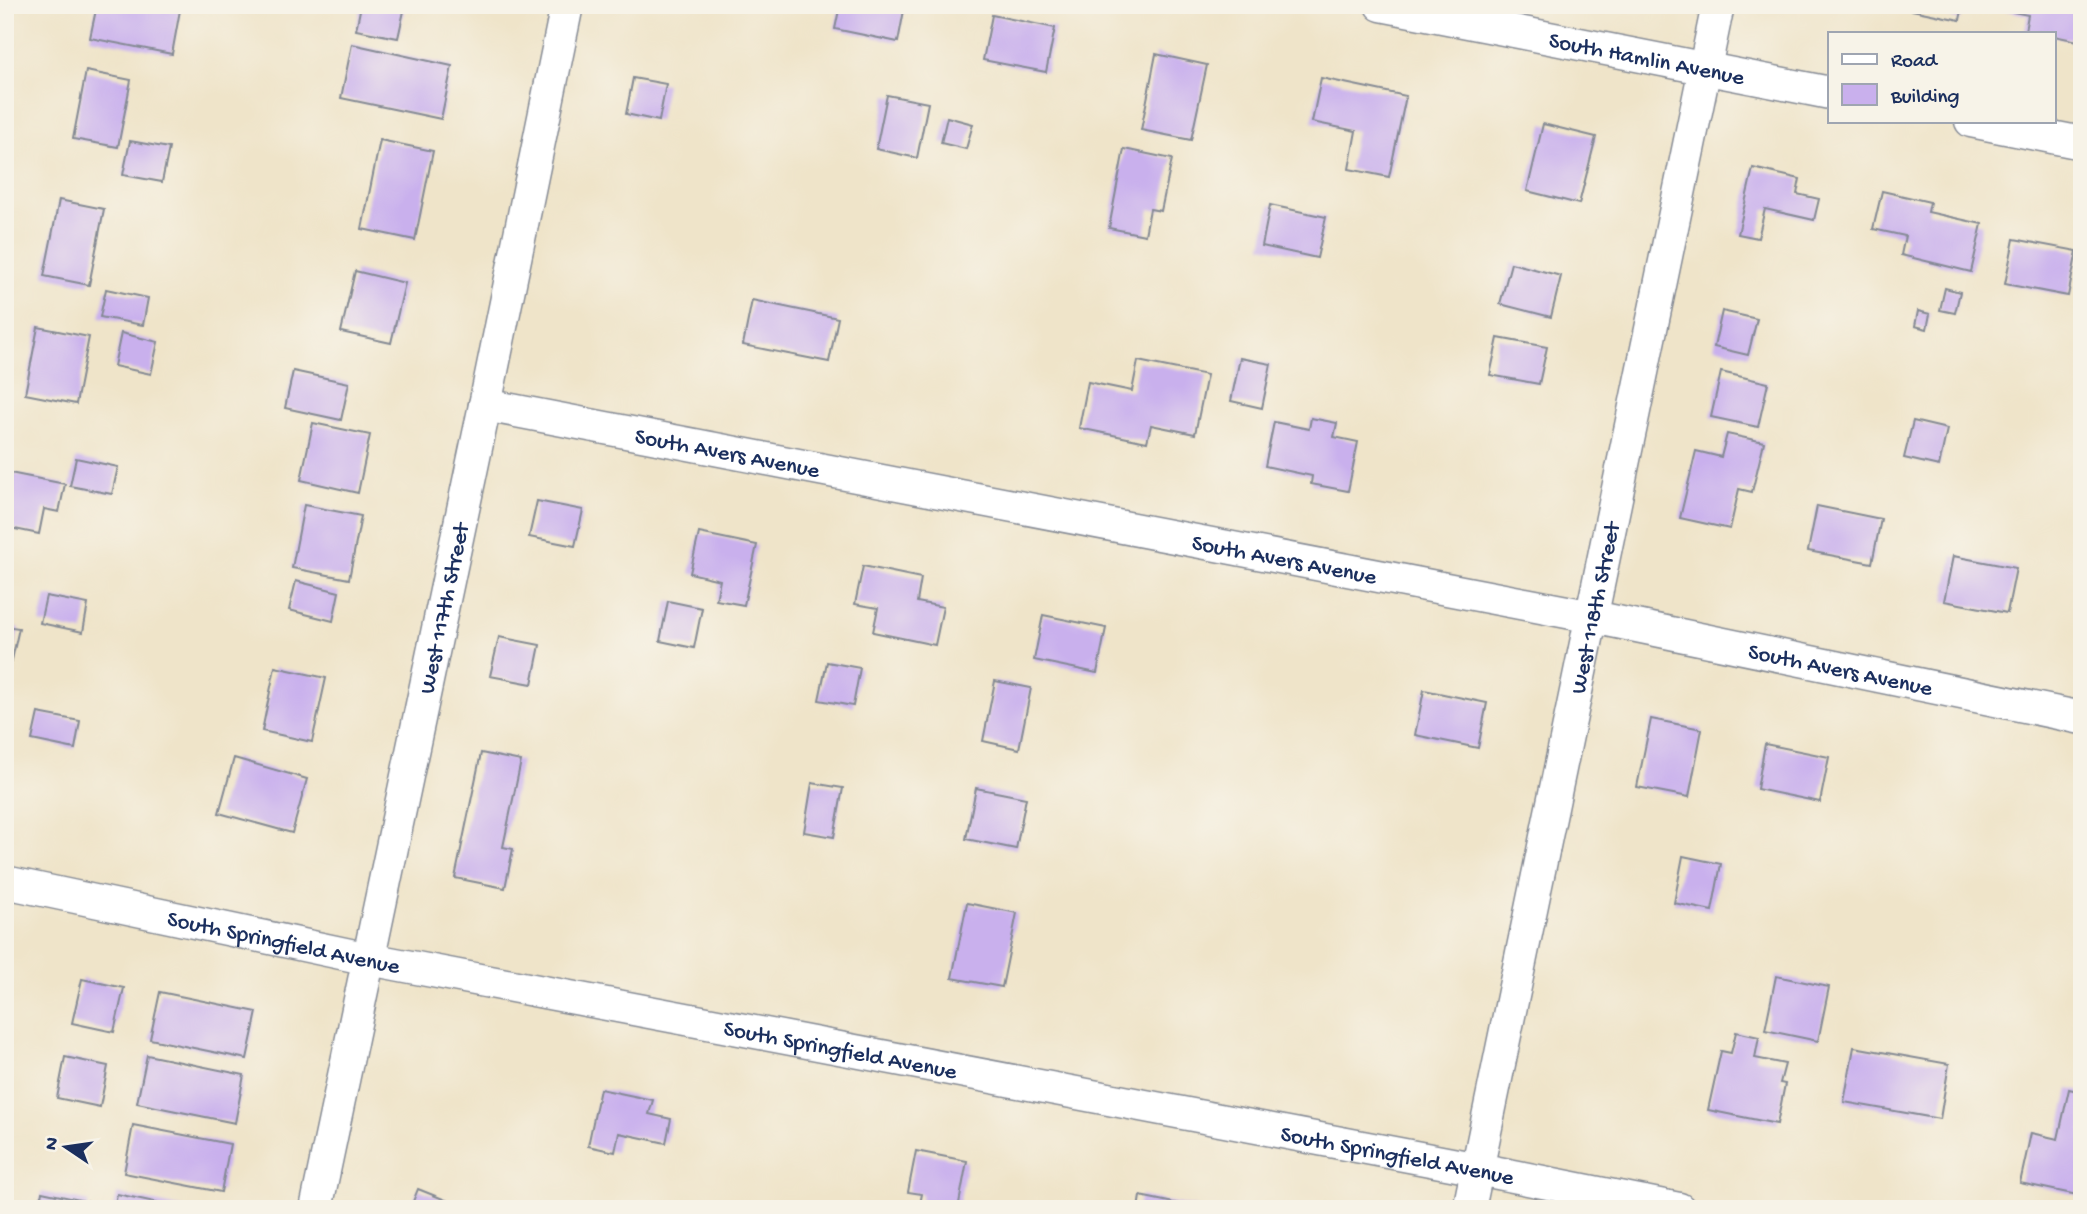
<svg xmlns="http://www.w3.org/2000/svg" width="2087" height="1214" font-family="'Gochi Hand',sans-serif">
  <rect width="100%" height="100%" fill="#f7f3e8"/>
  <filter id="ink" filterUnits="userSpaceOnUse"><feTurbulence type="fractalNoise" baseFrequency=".0143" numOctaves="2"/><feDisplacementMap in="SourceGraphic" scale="14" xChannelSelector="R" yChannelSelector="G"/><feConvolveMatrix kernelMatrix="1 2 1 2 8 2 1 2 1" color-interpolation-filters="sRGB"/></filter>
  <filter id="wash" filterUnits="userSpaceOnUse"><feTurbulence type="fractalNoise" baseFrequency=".00686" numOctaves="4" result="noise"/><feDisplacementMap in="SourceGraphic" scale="28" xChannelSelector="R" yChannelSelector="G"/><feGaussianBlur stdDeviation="1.57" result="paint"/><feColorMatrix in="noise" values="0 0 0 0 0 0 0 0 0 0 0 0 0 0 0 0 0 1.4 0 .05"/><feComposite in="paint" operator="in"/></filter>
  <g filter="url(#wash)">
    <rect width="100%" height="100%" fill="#efe4c9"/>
    <g id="blocks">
      <g fill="#c9b0ed">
        <path d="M97,5h59l24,5 -8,44 -82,-16z"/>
        <path d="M361,5h15l28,6 -6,27 -42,-8z"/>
        <path d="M840,5h65l-7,37 -63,-13z"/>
        <path d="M1908,5h55l-3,15 -53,-11z"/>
        <path d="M1994,5h88v16l-4,20 -24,-5v-3l-29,-2 3,-16 -34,-7z"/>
        <path d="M992,15l63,13 -9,44 -63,-12z"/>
        <path d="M352,44l100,22 -11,53 -100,-21z"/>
        <path d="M1156,54l51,11 -16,75 -50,-10z"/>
        <path d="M86,71l45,9 -13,67 -45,-8z"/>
        <path d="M633,78l33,6 -7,37 -33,-7z"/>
        <path d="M1321,78l85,18 -17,81 -40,-8 7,-38 -44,-9z"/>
        <path d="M887,95l41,8 -11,55 -41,-9z"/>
        <path d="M947,117l26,7 -7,25 -25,-6z"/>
        <path d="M1543,124l53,13 -17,67 -52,-13z"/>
        <path d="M380,140l53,11 -18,89 -53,-11z"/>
        <path d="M130,141l39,7 -7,34 -39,-7z"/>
        <path d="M1124,149l48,10 -11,52 -11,-2 -5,26 -36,-7z"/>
        <path d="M1753,168l47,11 -3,15 22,5 -5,21 -49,-11 -7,29 -20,-4z"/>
        <path d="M1882,191l48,11 -2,10 54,12 -11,48 -70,-17 4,-19 -32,-7z"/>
        <path d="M59,200l45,9 -15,76 -45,-9z"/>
        <path d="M1270,205l56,12 -9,41 -55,-12z"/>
        <path d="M2014,239l63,12 -9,45 -63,-12z"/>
        <path d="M1511,263l50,13 -10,41 -51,-13z"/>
        <path d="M355,271l50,12 -14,60 -50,-11z"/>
        <path d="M1945,288l15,4 -5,21 -15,-3z"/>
        <path d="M106,289l42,9 -5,27 -43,-8z"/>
        <path d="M752,300l86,18 -9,44 -86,-17z"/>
        <path d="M1722,311l35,8 -9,36 -34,-8z"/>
        <path d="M1918,311l12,3 -3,15 -12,-3z"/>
        <path d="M38,327l51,10 -13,67 -51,-10z"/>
        <path d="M121,333l37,9 -7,32 -37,-8z"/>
        <path d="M1498,338l49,9 -8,37 -49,-9z"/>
        <path d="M1240,358l31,6 -9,44 -31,-7z"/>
        <path d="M1138,361l69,14 -12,59 -44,-9 -4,17 -68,-14 9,-46 44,9z"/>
        <path d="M293,371l56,12 -8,37 -56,-12z"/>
        <path d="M1721,372l47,11 -10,44 -47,-10z"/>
        <path d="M1311,418l26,5 -3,14 24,5 -10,49 -37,-7 1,-8 -47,-10 9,-44 35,7z"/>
        <path d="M1913,421l34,8 -8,37 -35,-8z"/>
        <path d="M313,423l57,12 -12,58 -57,-13z"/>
        <path d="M1727,434l37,8 -12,50 -13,-3 -9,40 -50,-11 16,-67 25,6z"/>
        <path d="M76,458l42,9 -6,27 -42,-8z"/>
        <path d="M5,472l60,12 -6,28 -15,-3 -5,25 -34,-7z"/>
        <path d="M537,501l46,9 -8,36 -46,-9z"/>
        <path d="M304,505l57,11 -12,63 -57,-11z"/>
        <path d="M1817,506l64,13 -9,44 -64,-12z"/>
        <path d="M699,533l58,12 -13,60 -28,-5 4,-20 -30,-7z"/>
        <path d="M1953,556l63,12 -9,45 -63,-12z"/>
        <path d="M863,566l58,12 -4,24 26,5 -8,38 -62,-13 5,-24 -23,-4z"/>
        <path d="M296,581l43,11 -6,29 -44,-11z"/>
        <path d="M46,596l42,8 -5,28 -43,-9z"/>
        <path d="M668,601l34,7 -8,40 -34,-7z"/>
        <path d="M1043,615l63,13 -9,45 -63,-13z"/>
        <path d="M5,626l14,2 -11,50h-3z"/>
        <path d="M499,637l41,8 -8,39 -42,-8z"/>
        <path d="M827,662l33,6 -7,38 -34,-6z"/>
        <path d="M275,667l51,11 -14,64 -50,-11z"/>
        <path d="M995,681l36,7 -12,61 -36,-8z"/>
        <path d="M1424,690l63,13 -9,45 -63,-13z"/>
        <path d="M38,713l42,8 -5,28 -43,-9z"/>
        <path d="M1651,719l51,10 -13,68 -52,-10z"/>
        <path d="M1765,744l64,13 -9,45 -63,-13z"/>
        <path d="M481,753l40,8 -18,86 10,2 -8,39 -50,-10z"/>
        <path d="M234,758l73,21 -15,54 -73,-20z"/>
        <path d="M812,783l31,5 -9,49 -30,-5z"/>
        <path d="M976,788l50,10 -10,51 -50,-10z"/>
        <path d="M1683,856l38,8 -9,47 -38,-8z"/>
        <path d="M967,903l50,10 -15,74 -50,-9z"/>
        <path d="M1776,976l53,11 -11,54 -53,-11z"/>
        <path d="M82,979l42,9 -10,44 -42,-9z"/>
        <path d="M160,992l97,20 -10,47 -97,-20z"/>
        <path d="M1736,1032l23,5 -4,21 30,6 -5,19 5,1 -8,40 -69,-14 13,-59 10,2z"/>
        <path d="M1854,1047l95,17 -9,55 -96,-17z"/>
        <path d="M147,1055l97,20 -9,48 -98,-20z"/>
        <path d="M65,1057l43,9 -8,41 -43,-9z"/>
        <path d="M600,1089l53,11 -4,14 22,5 -5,24 -47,-10 -4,19 -27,-6z"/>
        <path d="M2069,1089l13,3v104l-62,-13 11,-50 27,6z"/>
        <path d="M133,1125l97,19 -9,48 -97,-19z"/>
        <path d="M916,1151l51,10 -9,48h-39l3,-15 -14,-2z"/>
        <path d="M418,1189l50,20h-58z"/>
        <path d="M42,1192l47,10 -2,7h-48z"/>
        <path d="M117,1194l66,14 -1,1h-68z"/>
        <path d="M1140,1196l58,12v1h-60z"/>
      </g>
    </g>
  </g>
  <g filter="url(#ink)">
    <use href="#blocks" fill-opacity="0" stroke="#858a94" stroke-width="2"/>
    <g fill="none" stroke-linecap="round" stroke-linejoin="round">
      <g stroke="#858a94" stroke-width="35">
        <g id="street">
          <path id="s1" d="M1381,5l449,88"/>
          <path d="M1971,121l111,22"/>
          <path id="s2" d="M485,405l1108,212 489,101"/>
          <path id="s3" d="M5,882l364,77 1109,210 201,40"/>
          <path id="s4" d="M316,1209l169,-804 82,-400"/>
          <path id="s5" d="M1469,1209l249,-1204"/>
        </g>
      </g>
      <use href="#street" stroke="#fff" stroke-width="32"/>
    </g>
  </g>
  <g text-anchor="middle" stroke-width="5" stroke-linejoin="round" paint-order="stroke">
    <g font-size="23" fill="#1b2f5e" stroke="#f7f3e8">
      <text dy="8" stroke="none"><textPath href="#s1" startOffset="271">South Hamlin Avenue</textPath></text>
      <text dy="8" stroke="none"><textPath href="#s2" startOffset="247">South Avers Avenue</textPath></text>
      <text dy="8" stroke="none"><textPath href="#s2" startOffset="814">South Avers Avenue</textPath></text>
      <text dy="8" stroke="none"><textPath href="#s4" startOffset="614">West 117th Street</textPath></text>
      <text dy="8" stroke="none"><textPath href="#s5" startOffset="614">West 118th Street</textPath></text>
      <text dy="8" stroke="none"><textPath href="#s2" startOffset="1381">South Avers Avenue</textPath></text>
      <text dy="8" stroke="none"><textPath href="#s3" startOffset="285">South Springfield Avenue</textPath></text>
      <text dy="8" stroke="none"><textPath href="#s3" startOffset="852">South Springfield Avenue</textPath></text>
      <text dy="8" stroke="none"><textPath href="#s3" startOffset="1419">South Springfield Avenue</textPath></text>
    </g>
  </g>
  <rect width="2087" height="1214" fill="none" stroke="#f7f3e8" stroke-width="28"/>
  <rect x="1828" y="32" width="228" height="91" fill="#f7f3e8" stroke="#9fa5b1" stroke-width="2"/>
  <rect x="1842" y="54" width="35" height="10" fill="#ffffff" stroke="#9fa5b1" stroke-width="2"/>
  <text x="1891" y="66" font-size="21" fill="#1b2f5e">Road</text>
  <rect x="1842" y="84" width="35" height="21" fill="#c9b0ed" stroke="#9fa5b1" stroke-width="2"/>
  <text x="1891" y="102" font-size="21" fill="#1b2f5e">Building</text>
  <g transform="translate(66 1147) rotate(283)" stroke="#f7f3e8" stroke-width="5" paint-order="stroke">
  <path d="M0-5L12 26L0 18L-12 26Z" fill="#1b2f5e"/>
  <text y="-10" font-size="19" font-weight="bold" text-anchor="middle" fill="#1b2f5e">N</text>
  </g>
</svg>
